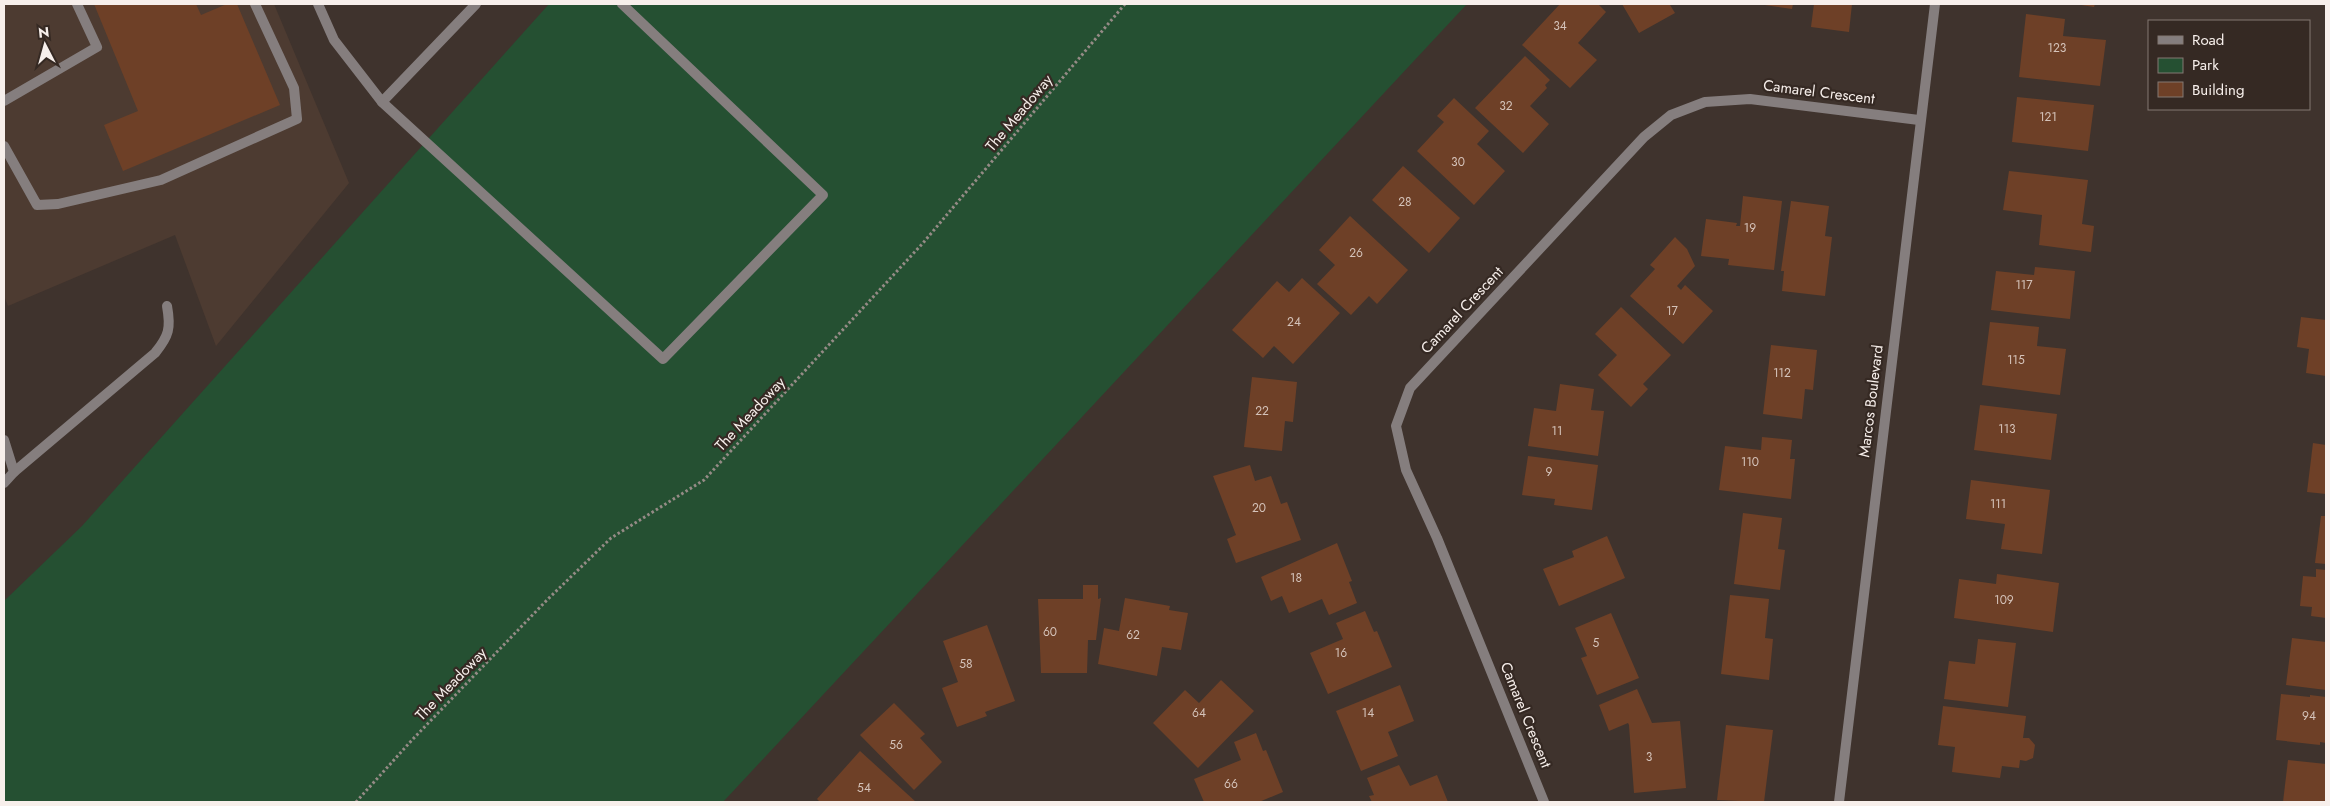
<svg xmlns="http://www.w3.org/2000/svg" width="2330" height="806" font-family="Jost,sans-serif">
  <rect width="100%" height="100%" fill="#3f332d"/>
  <path fill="#4d3b31" d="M4,4h270l75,179 -133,163 -41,-111 -167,71 -4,-10z"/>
  <path fill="#255032" d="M549,4h918l-744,798h-719v-201l78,-75z"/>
  <g fill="#6e4027">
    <path d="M94,4h102l5,11 26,-11h10l43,101 -157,66 -19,-46 34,-14z"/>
    <path d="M1560,4h38l8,8 -28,31 19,17 -27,28 -48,-43z"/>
    <path d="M1622,4h51l-3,1 5,8 -36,20z"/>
    <path d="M1758,4h35l-1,5z"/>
    <path d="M1814,4h38l-3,28 -38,-5z"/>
    <path d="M2075,4h20l-1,3z"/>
    <path d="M2026,14l39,5 -2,17 43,4 -6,46 -81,-9z"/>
    <path d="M1525,56l25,24 -5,5 2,3 -17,18 19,18 -26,29 -48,-45z"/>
    <path d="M2017,97l77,8 -6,46 -76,-9z"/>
    <path d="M1454,98l35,33 -12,13 28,27 -31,34 -57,-54 27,-29 -7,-6z"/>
    <path d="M1403,166l57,52 -31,35 -57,-53z"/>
    <path d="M2009,171l79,9 -6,44 12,2 -3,26 -52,-7 3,-30 -39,-5z"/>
    <path d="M1743,196l39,5 -8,69 -46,-5 1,-6 -28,-3 5,-37 31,4 -1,3h4z"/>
    <path d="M1791,201l38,5 -4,30 7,1 -7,59 -43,-5 2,-20h-3z"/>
    <path d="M1350,216l58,54 -31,34 -8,-8 -18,19 -34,-31 18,-19 -16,-15z"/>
    <path d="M1675,237l12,12 8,17 -18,20 4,4 4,-5 28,26 -30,33 -53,-48 25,-27 -5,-4z"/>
    <path d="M2035,267l40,4 -5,48 -79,-9 5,-39 38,4z"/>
    <path d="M1302,278l38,35 -47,51 -19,-18 -11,12 -31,-28 45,-49 12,11z"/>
    <path d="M1621,307l50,48 -28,29 5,5 -17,18 -33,-32 19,-20 -22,-21z"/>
    <path d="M2301,317l25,3v56l-20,-3 3,-24 -12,-2z"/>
    <path d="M1990,322l49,5 -2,19 29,3 -6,46 -78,-10z"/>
    <path d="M1771,345l46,5 -4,40 -8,-1 -3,30 -39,-5z"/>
    <path d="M1252,377l45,5 -4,40 -8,-1 -3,30 -38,-4z"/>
    <path d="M1560,384l34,5 -3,21 13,1 -6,45 -70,-10 6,-38 22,3z"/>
    <path d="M1980,405l77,9 -6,46 -77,-10z"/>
    <path d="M1762,437l30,3 -2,19h5l-4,40 -72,-9 6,-44 36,4z"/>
    <path d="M2313,443l13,2v49l-19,-2z"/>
    <path d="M1528,456l70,9 -6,45 -38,-5 1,-6 -33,-4z"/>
    <path d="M1250,465l5,16 16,-5 10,28 6,-2 14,38 -65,23 -9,-24 9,-4 -23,-59z"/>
    <path d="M1971,480l79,10 -8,64 -41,-5 4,-25 -39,-5z"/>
    <path d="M1743,513l39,5 -4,31 7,1 -5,40 -46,-6z"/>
    <path d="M2321,516h5v48l-11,-1z"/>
    <path d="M1607,536l18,42 -66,28 -16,-37 31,-12 -2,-6z"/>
    <path d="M1337,543l15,38 -3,1 8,21 -28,12 -7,-16 -33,14 -7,-17 -11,5 -10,-24z"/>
    <path d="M2316,569l10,1v48l-15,-2 1,-9 -12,-1 3,-30 13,1z"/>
    <path d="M1997,574l62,9 -6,49 -99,-14 5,-39 37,5z"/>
    <path d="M1083,585h15v14l3,-1 -5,42h-8l-1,33h-46l-3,-74h45z"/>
    <path d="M1730,595l39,4 -4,39 8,1 -4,41 -48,-6z"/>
    <path d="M1125,598l45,8 -1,4 19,3 -7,37 -19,-3 -5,29 -59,-12 6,-36 15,3z"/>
    <path d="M1365,611l9,21 3,-1 15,36 -64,27 -18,-41 33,-14 -7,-16z"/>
    <path d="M1611,613l28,65 -42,17 -16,-37 6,-2 -12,-28z"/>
    <path d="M987,625l28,76 -30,11 2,4 -30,11 -15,-39 16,-6 -15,-41z"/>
    <path d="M2292,638l34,4v48l-40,-5z"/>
    <path d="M1978,639l38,4 -8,64 -64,-8 5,-38 26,3z"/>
    <path d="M1221,680l33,31 -56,57 -45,-45 32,-33 14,13z"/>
    <path d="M1400,685l14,36 -26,11 10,24 -37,15 -25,-60z"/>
    <path d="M1637,689l15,34 28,-2 6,67 -52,5 -5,-68 -1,-2 -19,8 -10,-26z"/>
    <path d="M2281,694l29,3v-2l16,2v46l-6,-1v3l-44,-5z"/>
    <path d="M894,703l31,31 -5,4 22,24 -28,28 -54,-55z"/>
    <path d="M1943,706l83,10 -3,22h6l6,7 -2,13 -7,3 -6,-1 -1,8 -17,-2 -2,12 -48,-6 3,-25 -17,-2z"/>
    <path d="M1726,725l47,5 -9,72 -47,-2z"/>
    <path d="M1256,733l7,18 3,-1 17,42 -24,10h-55l-10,-23 47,-19 -7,-18z"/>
    <path d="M860,751l56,51h-96l-3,-3z"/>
    <path d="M2288,760l38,4v38h-43z"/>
    <path d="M1399,765l11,21 27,-11 11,27h-76l-3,-6 5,-1 -7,-17z"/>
  </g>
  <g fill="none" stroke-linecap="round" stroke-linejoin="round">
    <path stroke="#958b86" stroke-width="3" stroke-dasharray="2.5 2.5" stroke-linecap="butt" d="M356,802l56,-62 135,-140 64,-62 93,-58 219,-237 202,-239"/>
    <g stroke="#857e7e" stroke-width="10">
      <path d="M318,4l16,36 48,62 94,-98"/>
      <path d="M4,101l93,-54 -20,-43"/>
      <path d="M382,102l281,257 160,-164 -201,-191"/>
      <path d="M4,146l33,59 21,-1 103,-24 136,-61 -3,-31 -39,-84"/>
      <path d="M4,440l10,32 -10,11"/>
      <path d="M14,472l141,-119c14,-17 16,-25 12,-47"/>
    </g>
    <g stroke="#857e7e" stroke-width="10">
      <path d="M1544,802l-107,-264 -31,-68 -10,-44 14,-38 234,-251 27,-22 34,-13 45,-3 169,21"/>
      <path d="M1839,802l96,-798"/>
    </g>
  </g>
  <g text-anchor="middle" stroke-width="4.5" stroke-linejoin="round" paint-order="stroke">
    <g font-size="12" fill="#d5c3ba">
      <text x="1560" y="30">34</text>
      <text x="2057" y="52">123</text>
      <text x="1506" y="110">32</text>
      <text x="2048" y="121">121</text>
      <text x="1458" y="166">30</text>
      <text x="1405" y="206">28</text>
      <text x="1750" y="232">19</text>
      <text x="1356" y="257">26</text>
      <text x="2024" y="289">117</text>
      <text x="1672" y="315">17</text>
      <text x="1294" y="326">24</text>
      <text x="2016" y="364">115</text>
      <text x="1782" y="377">112</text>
      <text x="1262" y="415">22</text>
      <text x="2007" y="433">113</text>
      <text x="1557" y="435">11</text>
      <text x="1750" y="466">110</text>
      <text x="1549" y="476">9</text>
      <text x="1998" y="508">111</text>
      <text x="1259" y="512">20</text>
      <text x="1296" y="582">18</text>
      <text x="2004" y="604">109</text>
      <text x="1050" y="636">60</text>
      <text x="1133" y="639">62</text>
      <text x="1596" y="647">5</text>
      <text x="1341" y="657">16</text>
      <text x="966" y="668">58</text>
      <text x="1199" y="717">64</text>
      <text x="1368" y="717">14</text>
      <text x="2309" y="720">94</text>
      <text x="896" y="749">56</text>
      <text x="1649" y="761">3</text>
      <text x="1231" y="788">66</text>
      <text x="864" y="792">54</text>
    </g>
    <g font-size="15" fill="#f7efeb" stroke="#352923">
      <text transform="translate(1819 92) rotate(7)" y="5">Camarel Crescent</text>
      <text transform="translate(1019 113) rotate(-50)" y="5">The Meadoway</text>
      <text transform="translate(1462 310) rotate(-47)" y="5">Camarel Crescent</text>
      <text transform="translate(1871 401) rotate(-83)" y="5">Marcos Boulevard</text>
      <text transform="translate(750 414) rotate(-47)" y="5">The Meadoway</text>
      <text transform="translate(451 684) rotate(-46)" y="5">The Meadoway</text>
      <text transform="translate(1526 715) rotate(68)" y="5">Camarel Crescent</text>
    </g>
  </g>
  <rect width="2330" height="806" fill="none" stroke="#f7efeb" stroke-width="10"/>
  <rect x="2148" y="20" width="162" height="90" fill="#352923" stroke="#837873"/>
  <rect x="2158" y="36" width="25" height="8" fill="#857e7e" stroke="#837873"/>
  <text x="2192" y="45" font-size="15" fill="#f7efeb">Road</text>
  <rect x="2158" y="58" width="25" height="15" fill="#255032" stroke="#837873"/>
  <text x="2192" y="70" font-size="15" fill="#f7efeb">Park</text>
  <rect x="2158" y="82" width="25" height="15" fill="#6e4027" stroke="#837873"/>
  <text x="2192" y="95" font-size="15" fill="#f7efeb">Building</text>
  <g transform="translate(45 45) rotate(354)" stroke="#352923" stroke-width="4" paint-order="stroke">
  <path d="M0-4L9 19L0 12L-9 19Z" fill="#f7efeb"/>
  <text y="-8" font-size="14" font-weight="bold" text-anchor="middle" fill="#f7efeb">N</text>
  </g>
</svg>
